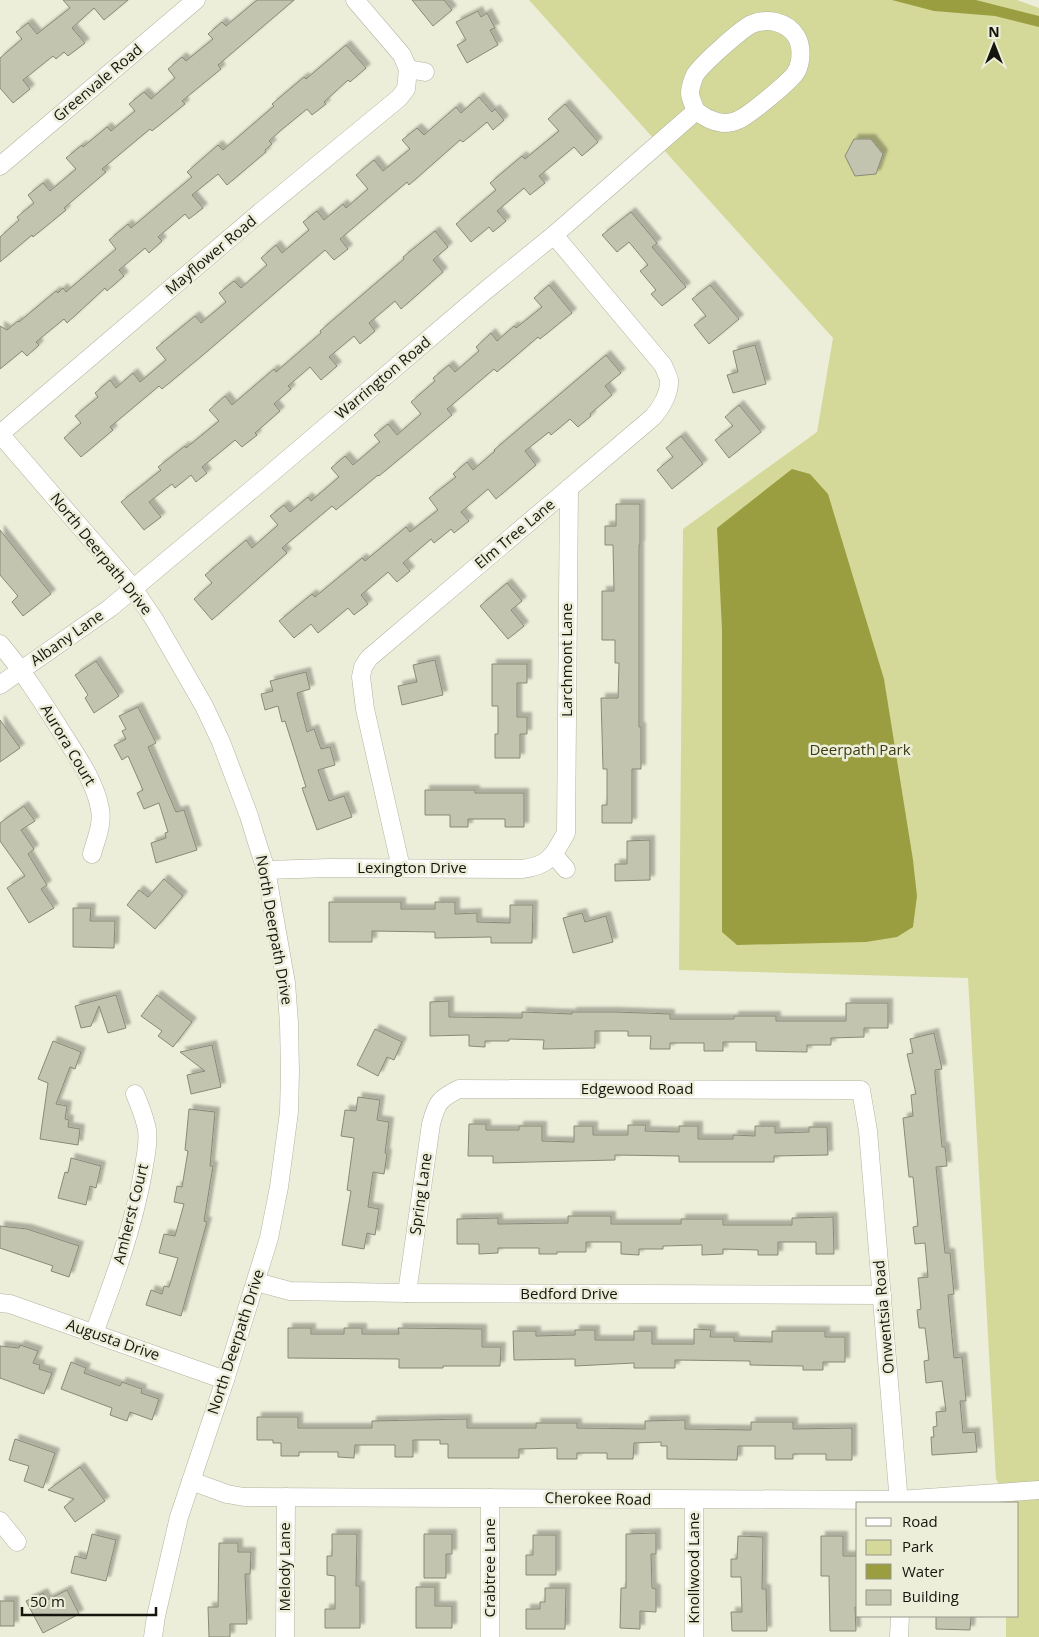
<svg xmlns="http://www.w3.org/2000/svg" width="1039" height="1637" font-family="'Open Sans',sans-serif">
  <defs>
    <filter id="shadow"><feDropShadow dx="4.5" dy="-4.5" stdDeviation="1" flood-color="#0004"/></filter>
  </defs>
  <rect width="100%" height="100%" fill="#eceed9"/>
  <path fill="#d4d999" d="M529,0h488l22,8v1629h-33v-21h12v-113h-11v-5l-11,-19 -28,-501 -289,-8 4,-441 134,-97 16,-94z"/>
  <g fill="#9a9e41">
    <path d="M892,0h84l63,16v11l-44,-11 -61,-5z"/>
    <path d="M792,469l18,5 18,20 56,185 29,181 4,36 -4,31 -16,10 -31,5 -129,3 -15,-13v-302l-5,-102z"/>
  </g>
  <g fill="#c2c4b0" stroke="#888a77" filter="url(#shadow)">
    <path d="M63,0h65l-24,20 -10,-12 -22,20 13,15 -17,13 -4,-4 -8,7 -3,-3 -30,24 7,9 -17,14 -13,-15v-30l22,-19 -6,-7 12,-9 9,11 33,-26z"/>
    <path d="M257,0h37l-76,65 3,4 -39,32 3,3 -33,27 -2,-2 -48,40 4,3 -42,36 2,2 -33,27 -1,-2 -32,27v-25l19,-17 -2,-3 17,-14 -6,-8 15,-12 7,8 26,-22 -10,-11 16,-13 1,2 24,-20 4,4 24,-20 -6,-7 15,-12 7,7 24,-21 -7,-9 14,-12 4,4 27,-22 -5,-5 14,-12 4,4z"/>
    <path d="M412,0h32l8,10 -19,16z"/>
    <path d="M478,11l3,6 6,-4 8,15 -5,2 8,15 -31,18 -10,-18 9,-5 -10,-18z"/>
    <path d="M346,45l20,23 -16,14 -2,-2 -24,22 2,2 -14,11 -5,-6 -27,22 -11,10 3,3 -7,6 1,2 -39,33 -9,-11 -26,21 11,13 -14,11 -4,-5 -27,23 4,4 -13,12 -4,-5 -26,22 5,6 -17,15 -2,-3 -38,35 -3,-4 -28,23 3,3 -12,11 -5,-5 -22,18v-43l7,4 11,-9 1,1 37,-31 2,2 5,-5 3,4 50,-43 -7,-9 19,-16 3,4 61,-51 -5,-5 31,-27 5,5 51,-44 -2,-2 32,-27 2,2z"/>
    <path d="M479,97l13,15 3,-3 9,11 -11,10 -6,-8 -24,20 -3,-2 -51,45 -2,-3 -67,57 8,10 -14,11 -9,-10 -122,105 -41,34 -3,-3 -49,41 3,3 -32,27 -17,-19 17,-15 -6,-7 23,-19 -3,-4 15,-13 6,8 17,-15 7,9 26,-22 -10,-12 39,-32 6,7 25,-21 -7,-9 15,-12 7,7 26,-23 -6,-7 15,-13 6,8 27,-23 -6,-8 14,-11 7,9 19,-16 3,4 22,-19 -12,-14 18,-15 9,11 27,-22 -8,-9 15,-12 7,7 32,-28 5,6z"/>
    <path d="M565,104l33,38 -16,14 -8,-9 -35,29 6,7 -15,12 -6,-7 -27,23 9,10 -13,11 -4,-5 -18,15 -15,-18 40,-34 -6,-7 32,-27 3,3 34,-28 -11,-12z"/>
    <path d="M854,139h17l12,15 -7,20 -21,2 -10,-20z"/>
    <path d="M631,212l26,31 -5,4 34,40 -24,19 -11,-12 5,-4 -16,-19 8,-6 -19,-23 -12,10 -15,-17z"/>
    <path d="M435,231l13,16 -15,13 10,12 -42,37 -6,-8 -26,22 6,8 -15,13 -6,-8 -25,21 8,9 -16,14 -11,-13 -22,19 3,3 -17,15 6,7 -25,22 2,2 -15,12 -7,-7 -33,27 5,6 -11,9 -5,-7 -16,13 -3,-4 -23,18 12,15 -17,13 -23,-28 40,-32 -3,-3 27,-21 1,2 33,-27 -10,-11 16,-14 7,9 42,-36 2,3 45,-39 -1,-2 84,-72 -1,-2z"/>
    <path d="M549,285l23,28 -32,26 -2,-2 -41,35 -3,-3 -47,40 5,6 -73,61 -1,-1 -42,35 -4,-4 -50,42 5,5 -75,67 -18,-21 18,-16 -7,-8 41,-35 6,8 26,-23 -8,-9 14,-11 6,7 18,-15 3,4 28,-24 -8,-9 14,-12 8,9 27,-23 -6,-7 14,-11 9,11 24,-21 -10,-12 24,-21 -2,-3 16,-13 6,7 24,-21 -3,-4 15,-14 6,8 17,-15 2,2 26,-21 -8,-9z"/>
    <path d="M710,285l29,34 -30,25 -15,-19 12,-9 -14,-17z"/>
    <path d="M755,345l11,39 -33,9 -6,-18 11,-3 -5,-21z"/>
    <path d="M606,355l15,18 -16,13 7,9 -22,19 1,2 -13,11 -8,-8 -19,16 -2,-3 -24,19 11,14 -40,34 -8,-10 -27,23 8,9 -15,12 -3,-4 -17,14 -3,-4 -28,24 7,8 -13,11 -9,-10 -27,23 7,9 -14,11 -6,-7 -30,25 -7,-9 -17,14 -15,-17 33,-27 3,3 47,-39 3,3 41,-34 4,5 28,-22 -9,-12 27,-21 -3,-3 14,-12 6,8 22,-19 -1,-1z"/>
    <path d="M739,405l22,27 -32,26 -14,-18 18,-14 -8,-9z"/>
    <path d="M681,436l22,28 -31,25 -15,-19 16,-13 -7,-9z"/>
    <path d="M616,504h24v41h-1v182h2v42h-9v54h-30v-18h5v-36h-4l-2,-71h17l1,-35h-4v-23h-13v-49h12l-1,-46h-8v-19h11z"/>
    <path d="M0,530l51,64 -28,22 -11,-14 6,-6 -18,-21z"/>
    <path d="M507,583l15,18 -11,9 13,16 -16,13 -28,-33z"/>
    <path d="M435,660l8,35 -41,10 -4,-19 19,-4 -4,-17z"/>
    <path d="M96,661l23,35 -25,17 -9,-15 3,-3 -13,-20z"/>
    <path d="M492,664h35v19h-10v34h10v17h-7v24h-25v-24h3v-28h-6z"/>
    <path d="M306,672l4,17 -13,4 10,39 7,-3 7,20 9,-2 5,18 -17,5 11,31 15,-5 8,21 -35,13 -15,-42 4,-1 -21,-66 -3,1 -4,-16 -13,4 -4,-16 12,-3 -3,-10z"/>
    <path d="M138,707l18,36 -8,4 28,65 8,-2 13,40 -41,13 -5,-20 15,-5 -1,-5 3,-1 -9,-29 -15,6 -7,-16 6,-3 -15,-34 -6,4 -8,-15 12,-6 -4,-8 4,-2 -7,-13z"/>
    <path d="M0,720l20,28 -20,14z"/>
    <path d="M425,790h50v3h49v34h-19v-8h-37v8h-18v-12h-25z"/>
    <path d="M24,806l11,15 -14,9 13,19 -6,5 19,31 -6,4 13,19 -25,15 -22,-35 18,-12 -25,-35v-18z"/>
    <path d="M650,840v40l-35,1v-17h12v-23z"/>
    <path d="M164,879l19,17 -28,33 -28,-24 12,-15 9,7z"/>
    <path d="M329,902h72v7h34v-7h20v12l22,-1v9l33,1v-18h23l-1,38h-41v-6l-56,1v-6l-63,-1v11h-43z"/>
    <path d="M73,908h18l-1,13h25l-1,27 -41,-1z"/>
    <path d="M582,913l3,9 21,-6 7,26 -40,11 -10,-35z"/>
    <path d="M116,995l10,33 -18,5 -9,-27 -8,20 -10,2 -6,-22z"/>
    <path d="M157,995l35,27 -19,25 -15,-11 4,-5 -21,-15z"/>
    <path d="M449,1001v16l73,1v-6l50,2v-2h43l55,2v5h64v-3h42v5h70v-18h42v25h-24v9l-33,1v7h-24v7l-51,-1v-9h-33v9h-19v-8h-34v6h-20l1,-13h-23v-5h-33v17l-52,1 1,-9 -35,-1v2h-24v6l-16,-1v-11l-39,1v-34z"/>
    <path d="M375,1029l27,13 -8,18 -7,-3 -9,19 -21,-11z"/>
    <path d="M934,1033l8,36 -7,1v5l7,72h3l2,19 -11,1 9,86h5l4,41 -6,1 6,63 8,-1 4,44h-6l3,32 12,-1 2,20 -45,3 -1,-18h3l-1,-10 4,-1 -1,-14 10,-1 -4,-30 -16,2 -2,-22 5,-1 -4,-32h-6l-2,-18 4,-1 -3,-31 10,-1 -3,-34 -10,1 -2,-17 5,-1 -5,-49h-4l-6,-59 10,-2 -2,-21 5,-1 -9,-40 6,-1 -3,-14z"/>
    <path d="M53,1041l28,11 -6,17 -5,-2 -14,37 11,2 -2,13 4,1 -1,7 12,2 -2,16 -38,-6 8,-56 -10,-4z"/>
    <path d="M212,1045l9,42 -30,7 -4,-19 18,-4 -25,-19z"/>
    <path d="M358,1097l22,3 -3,20 12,2 -4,31 2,1 -3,20 -11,-2 -5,35 11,2 -4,26 -8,-2 -3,16 -22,-4 9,-54 -4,-1 7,-52 -13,-2 4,-26 11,1z"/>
    <path d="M189,1109l26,3 -5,54h3l-9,55 3,1 -26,94 -35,-11 5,-15 11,4 2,-8 5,1 9,-29 -19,-5 5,-19 11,2 9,-32 -10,-2 3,-16 5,1 6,-36 -3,-1z"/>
    <path d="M469,1124h17v6h33v-4h23v15l32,1v-16h19v9h35v-10h18l-1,6 34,1v-6h19v13h35v-4l22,1v-10h20v7l34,-1v-5h18l1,28 -54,1v6h-95v-6l-64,-1v5l-122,3v-7h-25z"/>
    <path d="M71,1158l30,8 -5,22 -6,-2 -4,19 -28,-7 7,-26 3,1z"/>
    <path d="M568,1216h43v8h70v-5h42v6h69v-7l41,-1 1,37h-18v-12h-38v13h-20v-5l-35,-1v5l-21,1v-10l-39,1v3h-24v6l-18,-1v-12h-35v10h-29v2h-18v-6h-41v5l-19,1v-10h-22v-25l41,-1v6l70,-1z"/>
    <path d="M0,1226l27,3 52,17 -10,31 -18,-6 2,-5 -53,-18z"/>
    <path d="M288,1328h23v6h33v-6h18v6h37l-1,-6 84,1v18h19l-1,19h-57v2h-44v-9l-111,-1z"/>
    <path d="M694,1329l17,1 -1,7h24v4l38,1v-11h53v6h20v25h-22v8h-20v-4l-53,-1v-4l-75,-1v8h-41v-5l-59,3v-7l-61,1 -1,-29h23v5l39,-1v-5h20v10h39v-9h18v13h42z"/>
    <path d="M20,1345l18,6 -5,12 7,2 -1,4 13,4 -8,21 -44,-16v-32l19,2z"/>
    <path d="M71,1362l15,6 -2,5 36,13 2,-4 20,7 -1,4 18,6 -7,21 -22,-8 -3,9 -17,-6 2,-7 -51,-19z"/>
    <path d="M257,1417h41v11h74v-7l95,-2v9h69v-5h41v5l68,1v-8l40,-1v9l66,1v-8h42v7l59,-1v32h-26v-6h-33v5h-18v-13h-37l-1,14 -70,-1v-13h-6v-4l-27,1 -1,16h-26v-6h-30v6h-20v-11l-38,1v9h-71v-14h-8v-4h-27v17h-18v-12h-40l-1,13 -16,-1v-5h-39v4h-18v-13h-8v-3h-16z"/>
    <path d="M15,1439l40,14 -12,35 -19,-7 5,-15 -20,-6z"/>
    <path d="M80,1467l25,34 -30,21 -11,-15 10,-8 -26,-9z"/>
    <path d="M656,1533v21h-5l1,34 4,1v23l-16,-1v18l-20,-1 1,-40h5v-54z"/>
    <path d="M92,1534l24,6 -10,41 -35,-8 4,-17 11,3z"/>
    <path d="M332,1534h25l-1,52h4v42h-35v-19h10v-33l-8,-1v-19h5z"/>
    <path d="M424,1534h28v20h-6v24h-22z"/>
    <path d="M533,1535h23v40h-30v-20h7z"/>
    <path d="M738,1536l25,1 -1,52h4l1,42h-35l-1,-19h11l-1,-35h-10v-18h6z"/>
    <path d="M821,1536h22v20h15v51h-3l1,24h-26l-1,-55h-8z"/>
    <path d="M219,1543h19v9h13l-1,22h-5l2,50h-17v13h-21l-1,-30h10z"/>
    <path d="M416,1587h19v19h17v22h-36z"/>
    <path d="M545,1588h21l-1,41h-39v-20h14v-7h5z"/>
    <path d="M67,1590l12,24 -36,19 -17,-32 17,-8 4,7z"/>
    <rect x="0" y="1601" width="14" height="25"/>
    <path d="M936,1616h35l-1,14 -34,-1z"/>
  </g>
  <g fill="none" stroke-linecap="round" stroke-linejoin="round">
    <g stroke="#b2b3a0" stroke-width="19">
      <g id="minor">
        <path d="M355,0l47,55 6,14"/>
        <path d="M408,69l17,3"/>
        <path d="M0,166l196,-166"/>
        <path d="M0,434l133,154 21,31 50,87 17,36 28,74 7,23 10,31 20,113 3,40 1,49 -1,40 -10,75 -10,51 -44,142 -46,137 -23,99 -3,21"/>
        <path d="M0,434l257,-219 142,-117 7,-9 2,-20"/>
        <path d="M0,644c23,27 42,57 61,87 15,24 34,50 39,78 3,15 -4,30 -8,45"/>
        <path d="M0,685l110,-77 158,-132 217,-185 69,-56 142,-124c-2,-5 -6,-13 -6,-18 0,-5 3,-14 5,-18 6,-10 46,-46 57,-51 15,-6 34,-3 44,12 6,9 6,26 0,36 -4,8 -49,45 -58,48 -4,2 -11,3 -15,3 -11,-1 -18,-6 -27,-12"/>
        <path d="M554,855l12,14"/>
        <path d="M401,868l-36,-159 -4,-32 2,-10 6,-9 284,-241c8,-9 17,-24 16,-37 -1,-4 -4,-10 -6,-15l-109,-130"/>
        <path d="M266,870l64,-2 192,1c27,-3 32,-14 44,-36l3,-345"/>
        <path d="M256,1282l34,9 117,2 475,2"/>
        <path d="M407,1293l24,-169c6,-22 8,-25 28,-35l402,1 7,41 31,372"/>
        <path d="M0,1303l10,1 215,76"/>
        <path d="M94,1333c20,-53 39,-105 49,-161 2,-14 6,-28 4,-42 -2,-12 -7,-24 -12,-36"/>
        <path d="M191,1481l36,13 17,3 655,3 140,-10"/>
        <path d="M0,1521l17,21"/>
        <path d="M285,1637l1,-140"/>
        <path d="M490,1637v-139"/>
        <path d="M694,1637v-137"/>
        <path d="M899,1637l1,-21"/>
      </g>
    </g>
    <use href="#minor" stroke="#fff" stroke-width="18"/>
  </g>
  <g text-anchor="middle" stroke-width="5" stroke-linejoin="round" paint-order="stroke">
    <g font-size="15" fill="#15150e" stroke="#eceed9">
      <text transform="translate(98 83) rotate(-40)" y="5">Greenvale Road</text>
      <text transform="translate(211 255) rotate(-40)" y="5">Mayflower Road</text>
      <text transform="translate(383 378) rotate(-40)" y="5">Warrington Road</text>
      <text transform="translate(515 534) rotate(-40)" y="5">Elm Tree Lane</text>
      <text transform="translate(101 554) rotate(51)" y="5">North Deerpath Drive</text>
      <text transform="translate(67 638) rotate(-35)" y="5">Albany Lane</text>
      <text transform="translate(567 660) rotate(-90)" y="5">Larchmont Lane</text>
      <text transform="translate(68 745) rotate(59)" y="5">Aurora Court</text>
      <text x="412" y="873">Lexington Drive</text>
      <text transform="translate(274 930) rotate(80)" y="5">North Deerpath Drive</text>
      <text x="637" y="1094">Edgewood Road</text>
      <text transform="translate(421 1194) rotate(-82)" y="5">Spring Lane</text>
      <text transform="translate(131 1214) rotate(-76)" y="5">Amherst Court</text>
      <text x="569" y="1299">Bedford Drive</text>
      <text transform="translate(884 1317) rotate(-95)" y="5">Onwentsia Road</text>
      <text transform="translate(113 1340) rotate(19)" y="5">Augusta Drive</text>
      <text transform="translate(236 1342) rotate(-72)" y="5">North Deerpath Drive</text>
      <text transform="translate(598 1499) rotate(1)" y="5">Cherokee Road</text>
      <text transform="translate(285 1567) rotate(-90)" y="5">Melody Lane</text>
      <text transform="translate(490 1568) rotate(-90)" y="5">Crabtree Lane</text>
      <text transform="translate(694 1568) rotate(-90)" y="5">Knollwood Lane</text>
    </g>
    <g font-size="15" fill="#3a3c14" stroke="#eceed9">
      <text x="860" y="755">Deerpath Park</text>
    </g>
  </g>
  <rect x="856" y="1502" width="162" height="115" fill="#eceed9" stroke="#969788"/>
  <rect x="866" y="1518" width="25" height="8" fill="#ffffff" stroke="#969788"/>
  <text x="902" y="1527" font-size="15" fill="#15150e">Road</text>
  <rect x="866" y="1540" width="25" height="15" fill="#d4d999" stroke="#969788"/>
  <text x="902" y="1552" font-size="15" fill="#15150e">Park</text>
  <rect x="866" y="1564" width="25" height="15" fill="#9a9e41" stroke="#969788"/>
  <text x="902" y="1577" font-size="15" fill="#15150e">Water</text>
  <rect x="866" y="1590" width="25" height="15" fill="#c2c4b0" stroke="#969788"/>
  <text x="902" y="1602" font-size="15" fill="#15150e">Building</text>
  <g transform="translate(994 45)" stroke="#eceed9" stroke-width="4" paint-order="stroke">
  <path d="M0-4L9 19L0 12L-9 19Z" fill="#15150e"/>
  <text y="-8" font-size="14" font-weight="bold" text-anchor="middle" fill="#15150e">N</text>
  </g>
  <path d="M22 1607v8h134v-8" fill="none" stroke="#15150e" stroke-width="2.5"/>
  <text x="30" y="1607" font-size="15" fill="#15150e" stroke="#eceed9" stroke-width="4" paint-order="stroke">50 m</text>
</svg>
